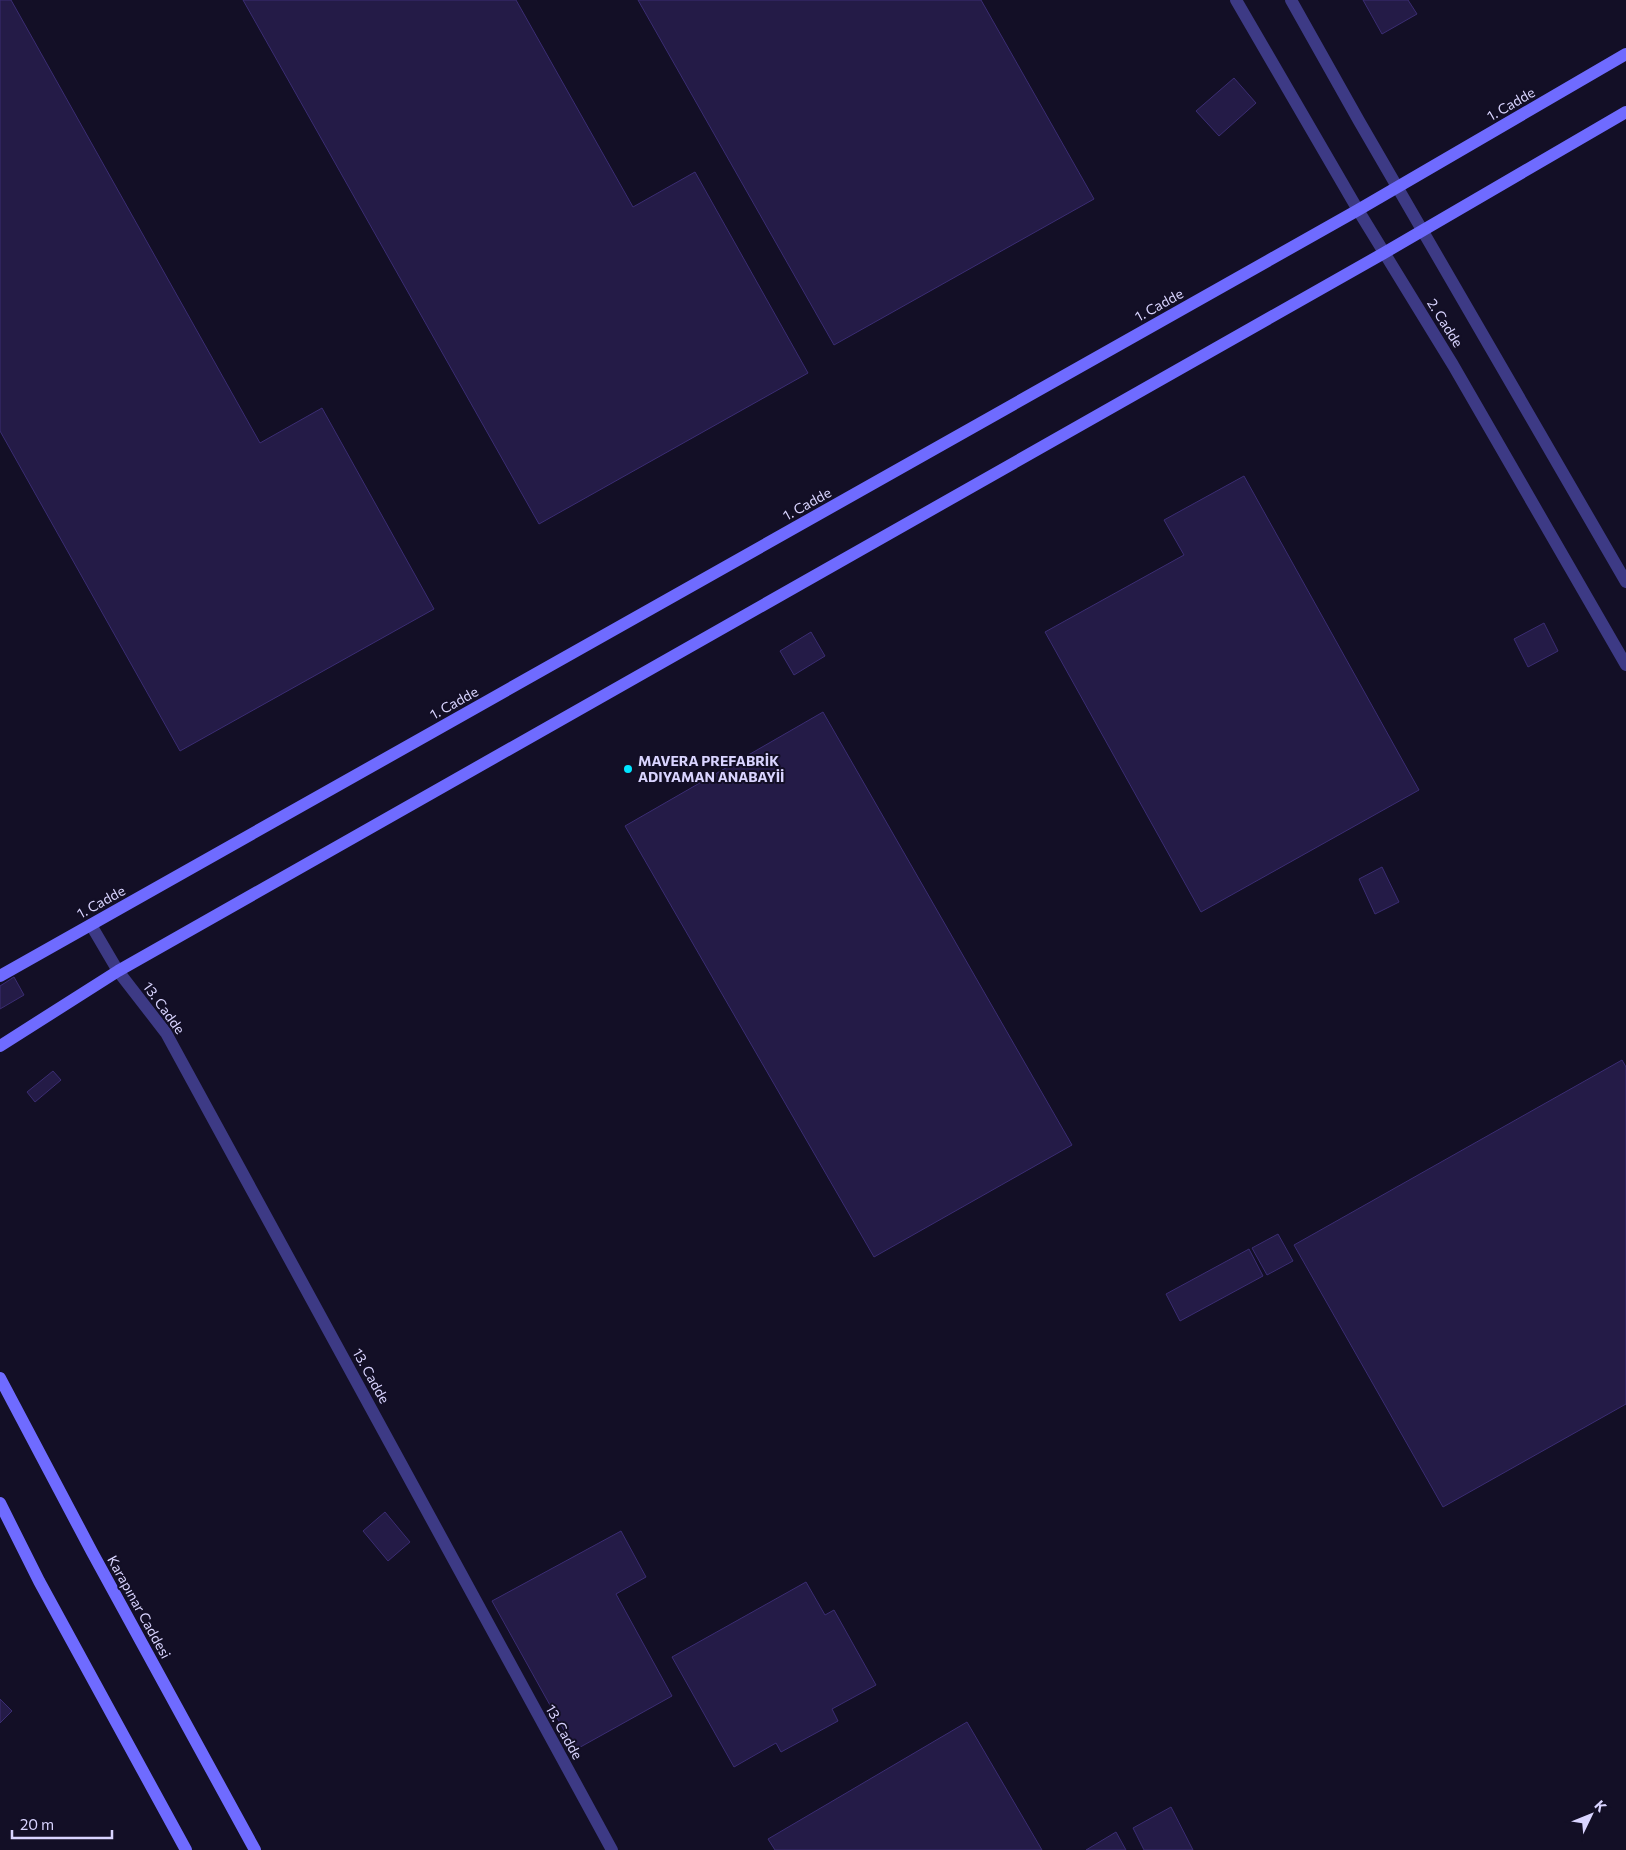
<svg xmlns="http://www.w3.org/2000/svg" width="1626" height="1850" font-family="Commissioner,sans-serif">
  <rect width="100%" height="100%" fill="#130f26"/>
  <g fill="#241b47" stroke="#3b2d73">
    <path d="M0,0h11l249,443 62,-35 112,201 -254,142 -180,-320z"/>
    <path d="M243,0h273l117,207 62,-35 113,201 -269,151z"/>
    <path d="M638,0h343l113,199 -260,146z"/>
    <path d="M1363,0h45l9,14 -35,20z"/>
    <path d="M1234,78l22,25 -37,33 -23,-25z"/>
    <path d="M1244,476l175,314 -218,122 -156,-280 139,-77 -20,-35z"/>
    <path d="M1544,623l14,28 -30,16 -14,-28z"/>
    <path d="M811,632l14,24 -31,19 -14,-24z"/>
    <path d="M823,712l249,433 -198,112 -249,-431z"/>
    <path d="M1382,867l17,35 -24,12 -16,-35z"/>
    <path d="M14,977l10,18 -24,14v-23z"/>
    <path d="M1622,1060l4,7v337l-183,103 -149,-262z"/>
    <path d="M53,1071l8,9 -26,22 -8,-10z"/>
    <path d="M1278,1234l15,27 -26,14 -15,-27z"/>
    <path d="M1249,1249l14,27 -83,45 -14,-27z"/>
    <path d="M385,1512l25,30 -22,19 -25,-30z"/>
    <path d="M621,1531l25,46 -30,17 56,102 -97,54 -83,-149z"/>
    <path d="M806,1582l19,33 9,-5 42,75 -44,24 6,12 -57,31 -5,-9 -42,24 -62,-110z"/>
    <path d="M0,1699l12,12 -12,12z"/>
    <path d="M967,1722l75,128h-267l-7,-11z"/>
    <path d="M1171,1807l22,43h-49l-11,-22z"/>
    <path d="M1116,1832l10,18h-40z"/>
  </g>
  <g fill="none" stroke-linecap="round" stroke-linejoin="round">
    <g stroke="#3d3a85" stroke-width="12">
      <path d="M1236,0l122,210 95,155 173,300"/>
      <path d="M1291,0l68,121 267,461"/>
      <path d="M91,925l27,46 48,62 446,817"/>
    </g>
    <g stroke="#6f6bff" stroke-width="12">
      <path d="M0,976l1358,-766 268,-156"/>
      <path d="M0,1046l118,-75 1266,-718 242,-141"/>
      <path d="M0,1378l92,174 163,298"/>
      <path d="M0,1503l39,78 147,269"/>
    </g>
  </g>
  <circle fill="#00e5ff" stroke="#130f26" stroke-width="2" cx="628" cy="769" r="5"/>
  <g text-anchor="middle" stroke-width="4" stroke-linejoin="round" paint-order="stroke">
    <g font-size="14" fill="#d9d4ff" stroke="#130f26">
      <text transform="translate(1511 104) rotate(-30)" y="5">1. Cadde</text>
      <text transform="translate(1159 305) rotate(-29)" y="5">1. Cadde</text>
      <text transform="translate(1445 323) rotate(58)" y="5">2. Cadde</text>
      <text transform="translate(807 504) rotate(-29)" y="5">1. Cadde</text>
      <text transform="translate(454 703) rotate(-29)" y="5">1. Cadde</text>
      <text transform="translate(101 902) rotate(-29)" y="5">1. Cadde</text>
      <text transform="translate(164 1008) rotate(54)" y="5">13. Cadde</text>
      <text transform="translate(371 1376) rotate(61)" y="5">13. Cadde</text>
      <text transform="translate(139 1607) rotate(61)" y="5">Karapınar Caddesi</text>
      <text transform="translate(564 1732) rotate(61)" y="5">13. Cadde</text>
    </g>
    <g font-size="14" font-weight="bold" fill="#d9d4ff" stroke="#130f26" text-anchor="start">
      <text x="638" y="766">MAVERA PREFABRİK<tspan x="638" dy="16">ADIYAMAN ANABAYİİ</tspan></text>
    </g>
  </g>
  <g transform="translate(1591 1815) rotate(47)" stroke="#130f26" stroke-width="4" paint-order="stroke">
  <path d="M0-4L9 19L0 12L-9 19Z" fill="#d9d4ff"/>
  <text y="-8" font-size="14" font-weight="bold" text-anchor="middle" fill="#d9d4ff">K</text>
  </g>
  <path d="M12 1830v8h100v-8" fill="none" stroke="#d9d4ff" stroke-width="2.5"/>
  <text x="20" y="1830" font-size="15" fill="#d9d4ff" stroke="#130f26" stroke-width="4" paint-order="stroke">20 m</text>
</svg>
